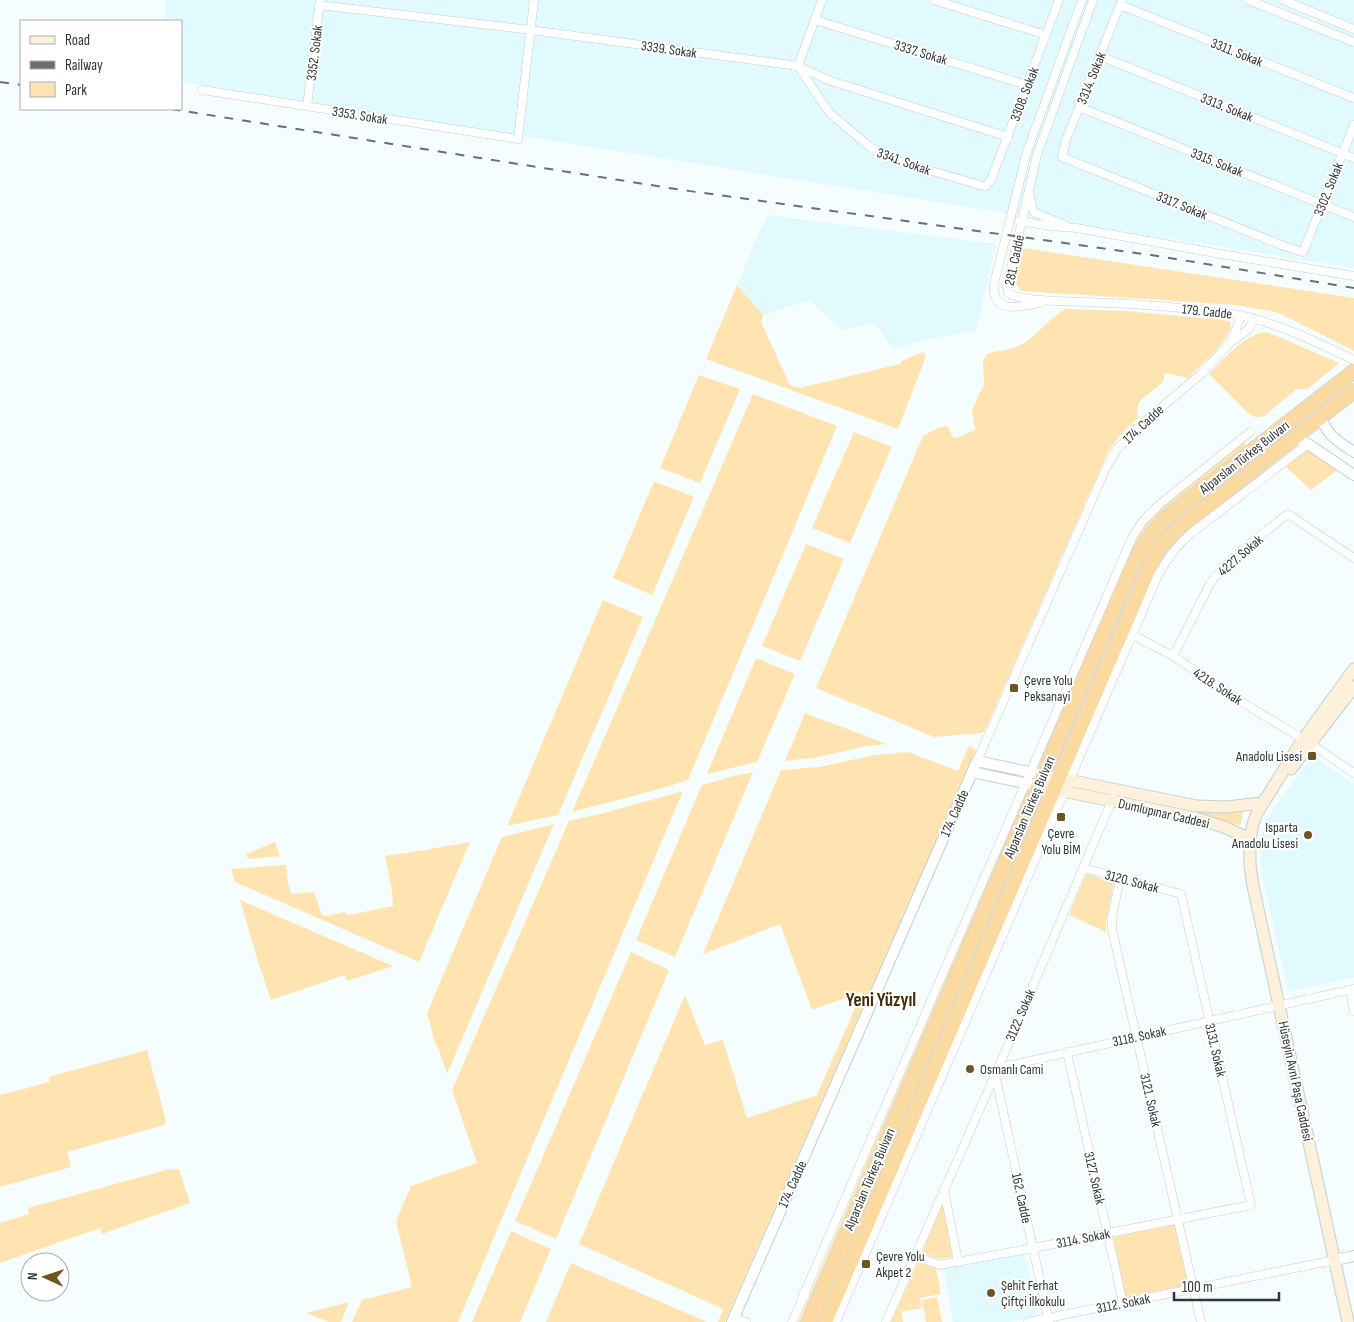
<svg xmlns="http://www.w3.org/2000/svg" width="1354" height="1322" font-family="'Sofia Sans Condensed',sans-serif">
  <rect width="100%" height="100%" fill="#f5fdfe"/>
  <g fill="#e1fafd">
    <path d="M166,0h1188v268l-1173,-186v-61h-17z"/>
    <path d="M767,215l229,29 -20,87 -38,6 -42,11 -4,-1 -3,-2 -9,-17 -9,-5 -29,7 -33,-30 -46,15 -26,-30z"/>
    <path d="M1313,756l41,28v193l-66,15 -26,-117 -2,-17 1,-14 4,-19 8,-16z"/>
    <path d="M1025,1254l14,62 -31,6h-55l-9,-53z"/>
  </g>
  <g fill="#ffe3b1">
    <path d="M1023,248l331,50v53l-73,-37 -11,-3 -34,-6 -215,-14 -6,-8z"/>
    <path d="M737,285l26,30 -2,7 29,63 10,3 100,-24 3,-4 20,-8 3,4 -28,73 -192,-70z"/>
    <path d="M1066,309l60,2 97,9 7,2 1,5c-3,15 -31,39 -43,51l-23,-5 -2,9 -22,18 -3,4 -1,15c-13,11 -23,23 -31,37l-121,274 -3,3 -48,4 -118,-49 107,-252 15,-8 9,-3 5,11 4,2 19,-8 -3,-20 12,-26 -1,-23 4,-7c13,-4 27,-4 39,-12 14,-10 24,-25 40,-33z"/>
    <path d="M1266,332l6,2 67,29 -31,26h-11l-33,27c-8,4 -13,-1 -18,-5l-37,-37c16,-15 33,-39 57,-42z"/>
    <path d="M699,375l41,14 -40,94 -40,-15z"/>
    <path d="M753,394l84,32 -149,354 -32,10 -84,22z"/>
    <path d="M854,432l38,15 -42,96 -38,-15z"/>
    <path d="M1244,442l2,4 -81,64c-14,14 -25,28 -34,45l-89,207 -3,-1 95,-219 12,-19 16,-16z"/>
    <path d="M1308,447l28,21v3l-25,19 -26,-24z"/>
    <path d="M654,481l40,16 -42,98 -39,-17z"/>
    <path d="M806,544l38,15 -44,102 -38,-15z"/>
    <path d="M603,600l40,17 -85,198 -51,11z"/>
    <path d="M756,658l39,16 -38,88 -50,12z"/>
    <path d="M805,713l82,31 -20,2 -53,12 -29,3z"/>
    <path d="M969,746l6,3 1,2 -251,571h-7l5,-13 -144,-65 106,-249 20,50 18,-5 24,78 70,-23 45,-103 -50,18 -32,-86 -77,30 78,-184 38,-3 56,-12 33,-3 50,19z"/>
    <path d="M753,772l-78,185 -39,-17 66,-155 32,-9z"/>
    <path d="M1026,790l3,2 -227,530h-4z"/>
    <path d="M683,791l-225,531h-106l10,-22 50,-13 -16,-66 15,-35 66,-23 -25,-73 117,-269 35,-8z"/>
    <path d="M1120,794l101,18h20l2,1 -2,11 -3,1 -41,-10 -79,-17z"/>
    <path d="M554,824l-107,250 -8,-24 -4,-7 -8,-30 75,-176z"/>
    <path d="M275,842l5,14 -32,3 -2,-5z"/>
    <path d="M470,842l-51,120 -184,-80 -4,-13 55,-4 2,19 4,10 22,-2 8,23 4,1 18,-4 5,3 44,-9 -1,-14 -7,-36 40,-6z"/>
    <path d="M1086,874l28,8 -8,41v9l-37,-17z"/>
    <path d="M240,900l153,66 -46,15 -2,-6 -74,25 -14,-42z"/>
    <path d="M631,952l38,18 -113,269 -41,-18z"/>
    <path d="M147,1050l19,71 -2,4 -97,27 4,15 -71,20v-92l49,-13v-5z"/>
    <path d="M170,1169h9l11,34 -88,31 -2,-6 -100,35v-40l29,-9 -1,-6z"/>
    <path d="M941,1206h3l9,51 -14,2 -17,-6z"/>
    <path d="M1175,1224l14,61 -64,13 -12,-61z"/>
    <path d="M511,1231l40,18 -31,73h-48z"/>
    <path d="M918,1262l18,7 5,25 -21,4 2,10 -21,4 2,10h-12z"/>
    <path d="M571,1263l136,59h-161z"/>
    <path d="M937,1297l5,25h-16l-4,-22z"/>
    <path d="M349,1302l-8,20h-12l-23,-9z"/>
  </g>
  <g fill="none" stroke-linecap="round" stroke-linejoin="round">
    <g stroke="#c1d0d1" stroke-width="9">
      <g id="minor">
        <path d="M822,0l-24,66 28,42 6,7 38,32 18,11 95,28h3l5,-6 68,-180"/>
        <path d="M934,0l112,35"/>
        <path d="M1093,0l-56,155 -30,131 1,7c12,9 62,8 78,9 32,1 64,3 95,6 24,3 48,4 71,10 36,10 69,26 102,42"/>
        <path d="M1122,0l-56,140 -4,17 222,89 19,6 51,-127"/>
        <path d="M1248,0l106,42"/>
        <path d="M1283,0l71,29"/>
        <path d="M319,5l212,25 267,36 30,14 180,57"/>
        <path d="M1120,5l234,93"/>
        <path d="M815,20l212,65"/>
        <path d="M1100,56l254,102"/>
        <path d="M202,90l316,49 16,-139"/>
        <path d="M307,106l13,-106"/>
        <path d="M1079,107l275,110"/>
        <path d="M1029,193l4,17 2,3 30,12"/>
        <path d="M1019,221l32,5 25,2 145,26 133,22"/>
        <path d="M1040,303c-19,3 -49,13 -46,-19l33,-132 55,-152"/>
        <path d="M1232,340l9,-25"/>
        <path d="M1133,635l40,21 72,48 66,40 43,29"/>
        <path d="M1173,656l37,-72c20,-29 51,-48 78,-70l66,44"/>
        <path d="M977,761l129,-293 11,-19 18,-19 67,-57 29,-31 17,-12 7,-11"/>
        <path d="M1120,878l-8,40v11l89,393"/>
        <path d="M1350,990l4,21"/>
        <path d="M1067,1052l56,251"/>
        <path d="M998,1068l356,-79"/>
        <path d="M995,1074l54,248"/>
        <path d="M944,1190l14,71"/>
        <path d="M915,1256l25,9 93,-17 218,-43 -70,-311 -98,-26"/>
        <path d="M806,1289l-1,8 -4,5 2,-8 3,-5 326,-751 10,-16 18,-18 90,-72"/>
        <path d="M734,1318l12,4"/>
        <path d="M792,1322l9,-20"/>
        <path d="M836,1322l322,-747c9,-16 18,-29 32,-41l118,-90"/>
        <path d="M886,1322l112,-254 115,-270"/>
        <path d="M1028,1322l307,-62"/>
      </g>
    </g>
    <g stroke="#c1d0d1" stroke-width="12">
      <g id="tertiary">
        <path d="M1321,416c4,18 19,27 33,36"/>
        <path d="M1294,437l14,7 46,31"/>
        <path d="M972,772l66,14"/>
        <path d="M1335,1260l19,-4"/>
        <path d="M732,1322l245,-561 66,14"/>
      </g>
    </g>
    <g stroke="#c1d0d1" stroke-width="13">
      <g id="secondary">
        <path d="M1291,769l63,-82"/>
        <path d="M1043,775l154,31 29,1 36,-4 4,-5"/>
        <path d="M1038,786l158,32 28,9 26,12"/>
        <path d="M1348,1322l-95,-436 -3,-21v-26l3,-15 4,-11 46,-74 51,-70"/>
      </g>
    </g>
    <g stroke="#d6d7d7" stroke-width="16">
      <g id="trunk">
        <path d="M809,1322l322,-753c9,-19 19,-34 34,-50l189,-148"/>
        <path d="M825,1322l326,-759 10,-17 14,-15 179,-140"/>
      </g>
    </g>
    <use href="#minor" stroke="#fff" stroke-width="8"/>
    <use href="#tertiary" stroke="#fff" stroke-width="10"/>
    <use href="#secondary" stroke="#fdf1dc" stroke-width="11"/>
    <use href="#trunk" stroke="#fadaa0" stroke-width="14"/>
    <g stroke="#697070" stroke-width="2" stroke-dasharray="9 9" stroke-linecap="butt">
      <path d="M0,82l21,3"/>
      <path d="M171,109l511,81 469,65 203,33"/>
    </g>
  </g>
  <g fill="#6d5425" stroke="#fff" stroke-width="2">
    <rect x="1009" y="683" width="10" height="10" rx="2.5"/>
    <rect x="1307" y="751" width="10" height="10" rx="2.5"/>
    <rect x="1056" y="812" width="10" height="10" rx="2.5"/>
    <circle cx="1308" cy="835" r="5"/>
    <circle cx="970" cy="1069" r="5"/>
    <rect x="861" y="1259" width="10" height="10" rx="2.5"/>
    <circle cx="991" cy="1293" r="5"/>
  </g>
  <g text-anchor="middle" stroke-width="4" stroke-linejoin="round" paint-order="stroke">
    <g font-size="14" fill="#303636" stroke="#fff">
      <text transform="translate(669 49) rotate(8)" y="5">3339. Sokak</text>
      <text transform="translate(921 52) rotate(17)" y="5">3337. Sokak</text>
      <text transform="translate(1237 52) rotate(22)" y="5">3311. Sokak</text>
      <text transform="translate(314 53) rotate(-83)" y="5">3352. Sokak</text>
      <text transform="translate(1091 78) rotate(-68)" y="5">3314. Sokak</text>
      <text transform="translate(1024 94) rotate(-69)" y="5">3308. Sokak</text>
      <text transform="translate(1227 107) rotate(22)" y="5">3313. Sokak</text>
      <text transform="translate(360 115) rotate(9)" y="5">3353. Sokak</text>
      <text transform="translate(904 161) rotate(20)" y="5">3341. Sokak</text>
      <text transform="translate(1217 162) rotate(22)" y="5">3315. Sokak</text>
      <text transform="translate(1328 189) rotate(-68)" y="5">3302. Sokak</text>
      <text transform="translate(1182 205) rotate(22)" y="5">3317. Sokak</text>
      <text transform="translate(1014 260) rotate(-78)" y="5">281. Cadde</text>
      <text transform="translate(1207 311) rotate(6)" y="5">179. Cadde</text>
      <text transform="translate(1143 424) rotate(-43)" y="5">174. Cadde</text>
      <text transform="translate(1244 457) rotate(-38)" y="5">Alparslan Türkeş Bulvarı</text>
      <text transform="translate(1240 555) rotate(-41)" y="5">4227. Sokak</text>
      <text transform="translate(1218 686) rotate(33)" y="5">4218. Sokak</text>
      <text transform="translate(1029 807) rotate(-67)" y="5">Alparslan Türkeş Bulvarı</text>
      <text transform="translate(954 813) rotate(-66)" y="5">174. Cadde</text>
      <text transform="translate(1164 813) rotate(13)" y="5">Dumlupınar Caddesi</text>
      <text transform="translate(1132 881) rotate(15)" y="5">3120. Sokak</text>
      <text transform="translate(1020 1015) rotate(-67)" y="5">3122. Sokak</text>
      <text transform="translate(1139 1036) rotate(-12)" y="5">3118. Sokak</text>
      <text transform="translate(1216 1050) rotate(77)" y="5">3131. Sokak</text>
      <text transform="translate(1296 1081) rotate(78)" y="5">Hüseyin Avni Paşa Caddesi</text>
      <text transform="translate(1151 1100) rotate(77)" y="5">3121. Sokak</text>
      <text transform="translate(1095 1178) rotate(77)" y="5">3127. Sokak</text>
      <text transform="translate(869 1179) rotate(-67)" y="5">Alparslan Türkeş Bulvarı</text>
      <text transform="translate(792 1184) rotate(-66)" y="5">174. Cadde</text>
      <text transform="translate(1022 1198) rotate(78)" y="5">162. Cadde</text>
      <text transform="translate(1083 1238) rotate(-11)" y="5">3114. Sokak</text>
      <text transform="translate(1123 1303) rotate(-11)" y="5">3112. Sokak</text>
    </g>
    <g font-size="14" fill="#303636" stroke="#fff" text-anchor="start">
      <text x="1024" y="685">Çevre Yolu<tspan x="1024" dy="16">Peksanayi</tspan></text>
      <text x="1302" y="761" text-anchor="end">Anadolu Lisesi</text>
      <text x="1298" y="832" text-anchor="end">Isparta<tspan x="1298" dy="16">Anadolu Lisesi</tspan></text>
      <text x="1061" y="838" text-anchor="middle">Çevre<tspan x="1061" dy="16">Yolu BİM</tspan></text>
      <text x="980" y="1074">Osmanlı Cami</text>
      <text x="876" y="1261">Çevre Yolu<tspan x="876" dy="16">Akpet 2</tspan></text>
      <text x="1001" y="1290">Şehit Ferhat<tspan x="1001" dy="16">Çiftçi İlkokulu</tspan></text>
    </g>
    <g font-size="19" font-weight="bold" fill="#412e06" stroke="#fff">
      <text x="881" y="1006">Yeni Yüzyıl</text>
    </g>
  </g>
  <rect x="20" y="20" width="162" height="90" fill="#ffffff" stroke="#acafaf"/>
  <rect x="30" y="36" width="25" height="8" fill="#fdf1dc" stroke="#acafaf"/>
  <text x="65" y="45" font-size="15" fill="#303636">Road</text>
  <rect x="30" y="61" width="25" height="8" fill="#697070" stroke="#acafaf"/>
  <text x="65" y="70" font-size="15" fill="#303636">Railway</text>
  <rect x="30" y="82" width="25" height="15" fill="#ffe3b1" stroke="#acafaf"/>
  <text x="65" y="95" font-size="15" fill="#303636">Park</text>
  <g transform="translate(45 1277) rotate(273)"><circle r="24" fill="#ffffff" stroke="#acafaf"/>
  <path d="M0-4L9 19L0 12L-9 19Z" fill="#6d5425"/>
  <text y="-8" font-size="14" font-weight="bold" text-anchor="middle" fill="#303636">N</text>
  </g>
  <path d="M1174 1292v8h105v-8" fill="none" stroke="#303636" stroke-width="2.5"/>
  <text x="1182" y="1292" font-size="15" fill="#303636" stroke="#ffffff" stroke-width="4" paint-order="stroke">100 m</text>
</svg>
